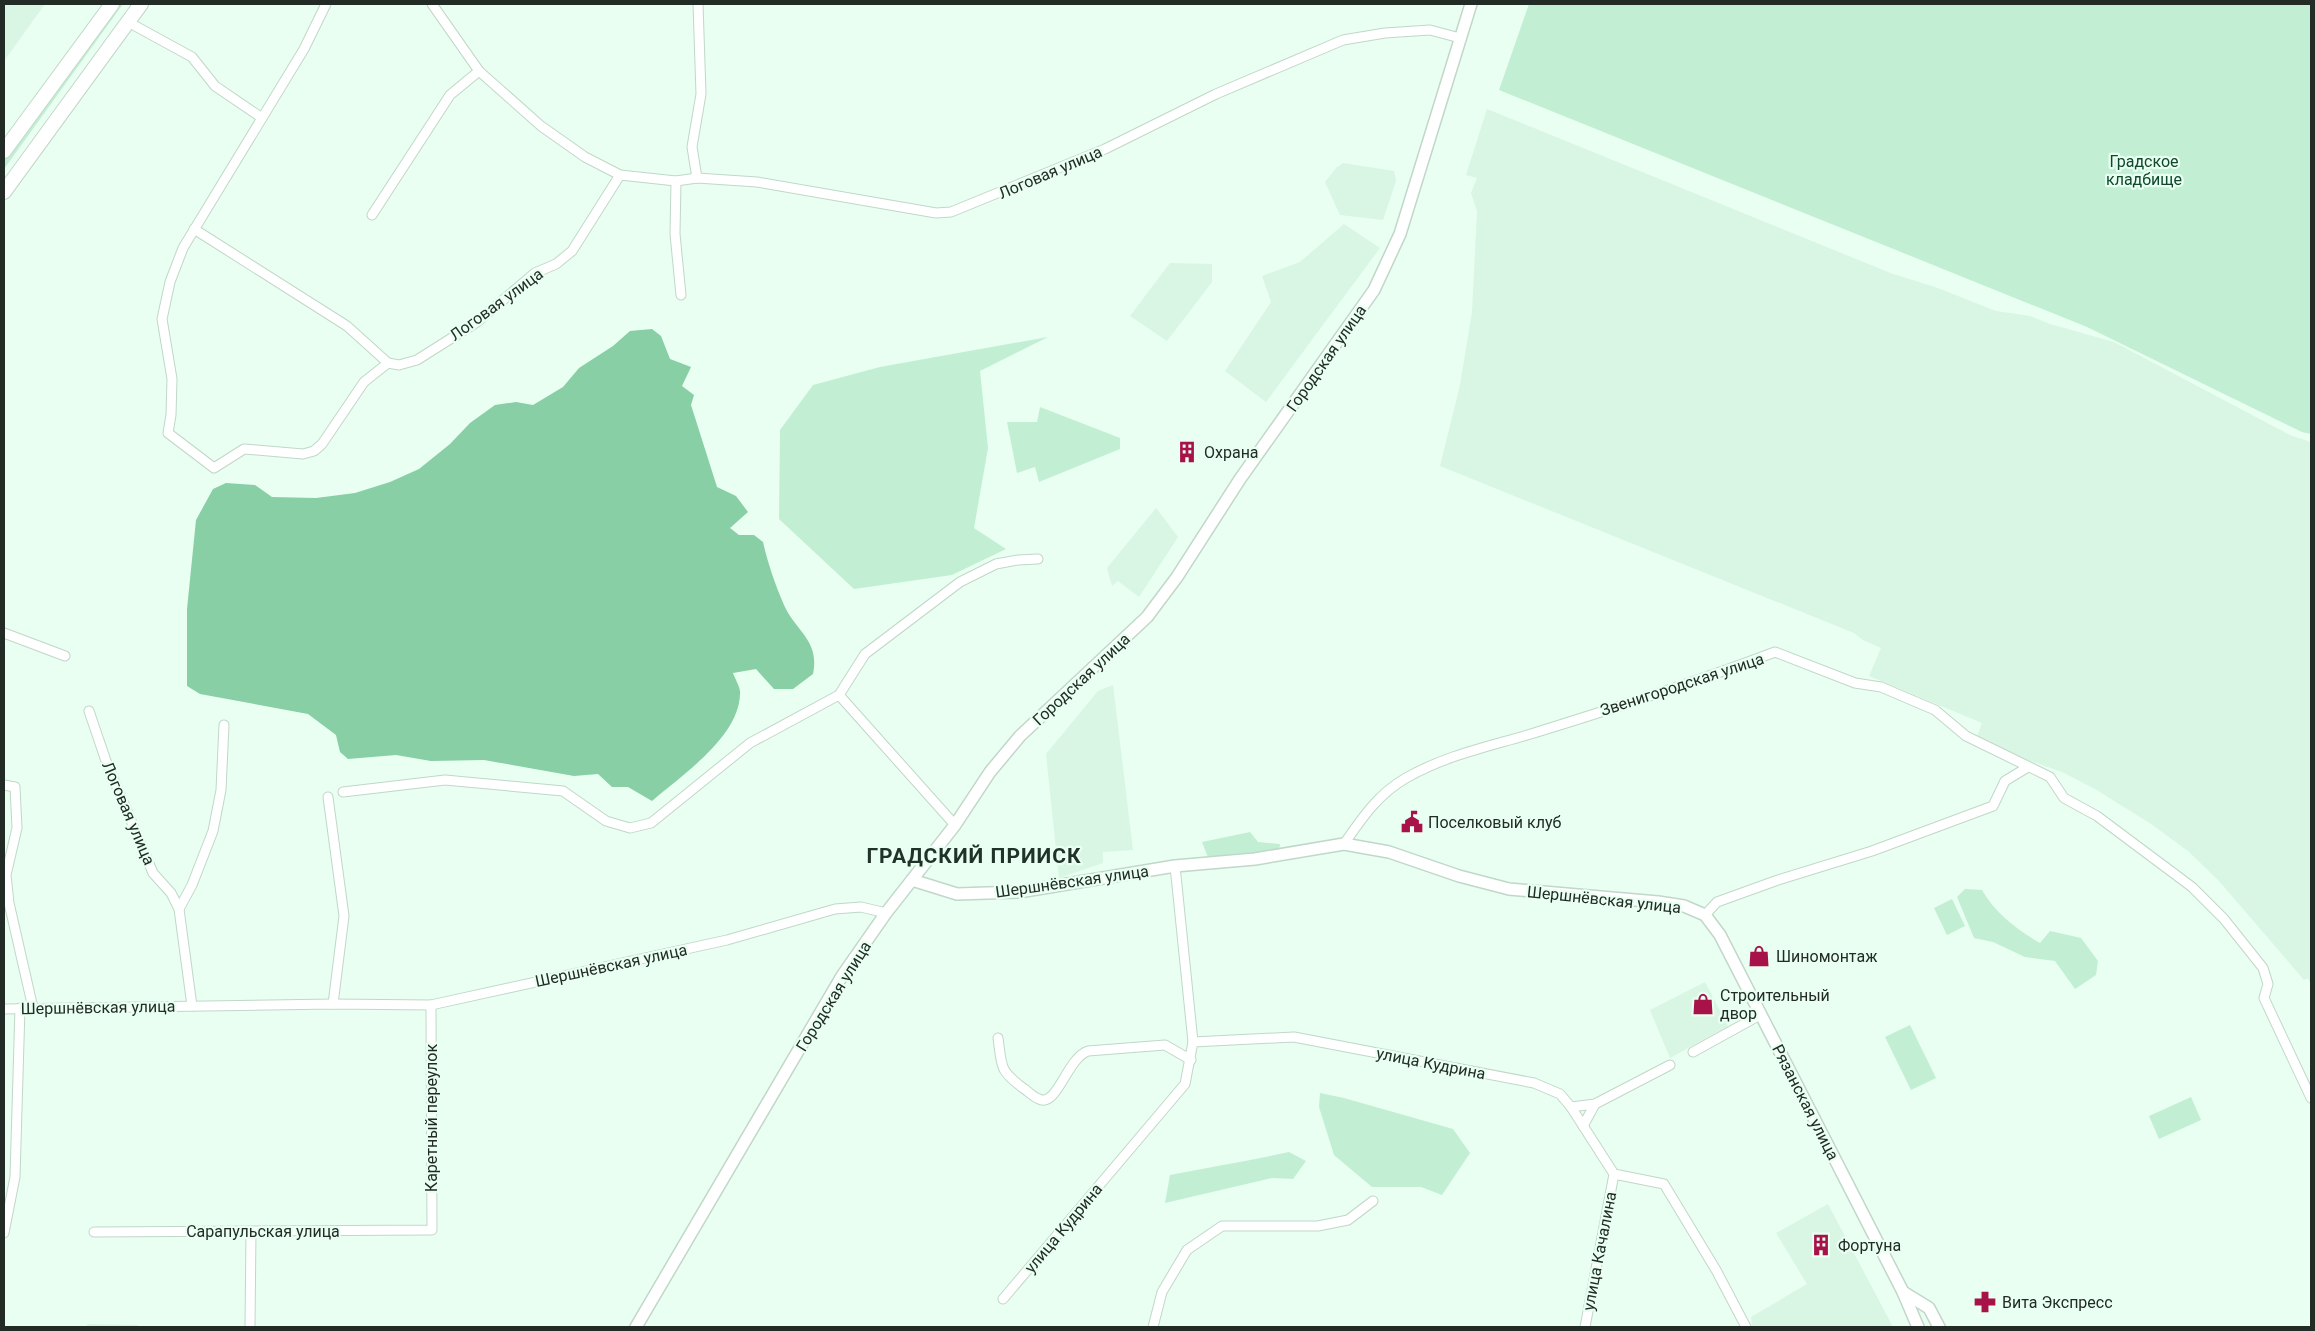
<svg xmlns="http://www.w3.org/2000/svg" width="2315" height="1331" font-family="Roboto,sans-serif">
  <rect width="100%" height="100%" fill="#e8fff1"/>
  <g fill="#d8f6e3">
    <path d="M4,4h41l-41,57z"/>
    <path d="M1487,109l406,165 42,13 61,24 34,5 20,8 64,18 176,93 21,7v543l-3,-7 -4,2 -85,-99 -31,-30 -37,-27 -56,-35 -33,-17 -37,-13 -48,-23 5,-13 -113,-47 12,-28 -18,-8 -9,-7 -414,-167 20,-81 12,-73 5,-101 -6,-18 6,-15 -11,-3z"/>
    <path d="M1343,163l51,8 2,10 -13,39 -43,-5 -15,-33 11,-14z"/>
    <path d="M1344,224l36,24 -114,154 -41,-31 46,-69 -9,-26 38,-14z"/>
    <path d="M1170,263l42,1v18l-45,59 -37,-25z"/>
    <path d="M1156,508l22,29 -39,60 -21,-16 -6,5 -5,-18z"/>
    <path d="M1113,685l20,165 -30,2v11l-44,15 -13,-124 52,-63z"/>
    <path d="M1705,982l23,44 -58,32 -20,-48z"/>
    <path d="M1828,1204l65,123h-141l-1,-10 56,-33 -31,-51z"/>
    <path d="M88,1324l50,1v2h-53z"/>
  </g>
  <g fill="#c2efd3">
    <path d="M113,4h10l-119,165v-14z"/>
    <path d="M1529,4h782v430l-9,-2 -215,-105 -588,-237z"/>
    <path d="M1048,337l-68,34 8,77 -14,80 32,21 -54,26 -98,14 -75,-70 1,-89 33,-45 67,-18z"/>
    <path d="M1040,407l80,31v11l-81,33 -4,-15 -18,6 -10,-51h30z"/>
    <path d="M1250,832l8,10 22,2 -1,7 -70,9 -7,-18z"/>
    <path d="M1965,889l17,1c14,24 34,39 58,53l10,-12 31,7 17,23 -2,14 -21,14 -20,-28 -30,-4 -32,-15 -19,-4 -17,-41z"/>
    <path d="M1952,899l13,27 -18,9 -13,-27z"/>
    <path d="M1910,1025l26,53 -25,12 -26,-53z"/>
    <path d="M1320,1093l24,5 109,31 17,24 -28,42 -21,-8h-49l-38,-32 -15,-48z"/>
    <path d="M2191,1097l10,23 -42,19 -10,-23z"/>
    <path d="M1289,1152l17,9 -13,18 -21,-1 -107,25 5,-28c39,-8 79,-14 119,-23z"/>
  </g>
  <path fill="#88cfa5" d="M652,329l9,7 9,23 21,8 -9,19 12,9 -3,10 26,82 19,9 12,16 -18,16 9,7h15l9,7c5,22 12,42 21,63 12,27 36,35 29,69l-20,15h-19l-18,-20 -23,4c2,6 8,15 7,21 -1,43 -58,81 -88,107l-24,-14h-16l-14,-13 -24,2 -90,-16 -53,1 -35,-6 -48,4 -8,-7 -4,-17 -28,-21 -108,-20 -13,-8v-77l9,-89 17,-31 13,-6 29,2 17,12 44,1 39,-5 35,-11 29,-13 31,-25 20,-21 25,-18 21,-3 17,3 30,-18 16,-19 34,-22 17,-15z"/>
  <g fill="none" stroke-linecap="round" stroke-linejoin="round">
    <g stroke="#c1d7c9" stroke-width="11">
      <g id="minor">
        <path d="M326,4l-22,45 -121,199 -13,34 -8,37 10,60 -1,36 -3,18 46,35 30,-19 59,5 11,-3 8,-7 42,-62 24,-19"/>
        <path d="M432,4l47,67 62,55 44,31 35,18 56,6 21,-3 60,4 179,31 15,-1 154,-63 111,-55 127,-54 42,-7 45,-3 30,8"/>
        <path d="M128,22l64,35 23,29 47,32"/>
        <path d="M697,178l-5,-31 9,-53 -3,-90"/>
        <path d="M676,181l-1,53 6,61"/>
        <path d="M372,215l78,-120 29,-24"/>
        <path d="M194,229l153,97 41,37 11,2 18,-5 60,-38 58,-49 21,-9 16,-13 48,-76"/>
        <path d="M4,633l61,23"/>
        <path d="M839,695l116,130"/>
        <path d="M89,711l17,50 47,112 18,20 8,16"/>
        <path d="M4,785l11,2 2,41 -11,47 3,28 24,105"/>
        <path d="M343,792l102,-12 118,11 43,30 24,7 21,-5 99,-80 89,-48 26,-41 95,-72 36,-18 22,-4 20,-1"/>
        <path d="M328,797l16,119 -11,88"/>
        <path d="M1344,844c18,-26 34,-50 62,-66 40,-23 85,-32 128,-45 81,-25 162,-51 241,-81l80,31 26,4 54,23 31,26 84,41 14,21 33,18 95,71 32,32 39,49 5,16 -4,14 47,100"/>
        <path d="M1175,866l18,176"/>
        <path d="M1705,915l12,-13 61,-22 94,-29 121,-45 12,-25 23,-14"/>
        <path d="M192,1006l-13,-97 13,-24 21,-54 8,-41 3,-65"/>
        <path d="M4,1009l329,-5 98,1 296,-65 108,-31 26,-2 25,6"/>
        <path d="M998,1038c4,29 1,32 25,50 5,3 10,9 16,11 18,9 28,-41 49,-48l77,-6 26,15"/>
        <path d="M1693,1052l67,-37"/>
        <path d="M1571,1107l43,67 50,10 52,86 30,57"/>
        <path d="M1583,1126l12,-22"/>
        <path d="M94,1232l338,-2 -1,-225"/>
        <path d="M4,1233l11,-56 5,-169"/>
        <path d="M1003,1299l182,-215 8,-42 101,-5 240,46 26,11 11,13 24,-3 75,-39"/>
        <path d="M250,1327l1,-96"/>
        <path d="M1153,1327l9,-35 25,-42 35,-24h96l30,-6 25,-19"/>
        <path d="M1585,1327l29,-153"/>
      </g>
    </g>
    <g stroke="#c1d7c9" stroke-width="14">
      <g id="tertiary">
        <path d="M912,880l45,14 62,-2 156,-26 80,-7 89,-15 45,8 70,24 50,13 149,13 26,4 21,9 15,20 183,357 15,35"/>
        <path d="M1903,1292l26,16 10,19"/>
        <path d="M636,1327l206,-351 44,-63 69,-88 35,-53 30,-36 127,-119 30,-40 63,-98 134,-189 26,-56 71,-230"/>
      </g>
    </g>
    <g stroke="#c1d7c9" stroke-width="16">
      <g id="primary">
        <path d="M4,151l108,-147"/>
        <path d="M4,192l137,-188"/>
      </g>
    </g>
    <use href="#minor" stroke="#fff" stroke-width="9"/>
    <use href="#tertiary" stroke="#fff" stroke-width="11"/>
    <use href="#primary" stroke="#fff" stroke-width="14"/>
  </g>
  <defs>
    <g id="building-bare" transform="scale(1.725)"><path d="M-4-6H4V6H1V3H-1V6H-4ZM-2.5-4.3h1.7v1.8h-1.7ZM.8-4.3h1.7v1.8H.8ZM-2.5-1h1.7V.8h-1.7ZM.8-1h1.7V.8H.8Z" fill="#a71249" stroke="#e8fff1" stroke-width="2.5" paint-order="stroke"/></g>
    <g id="civic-bare" transform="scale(1.725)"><path d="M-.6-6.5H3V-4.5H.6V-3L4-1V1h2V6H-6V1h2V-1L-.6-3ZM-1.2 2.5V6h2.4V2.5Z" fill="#a71249" stroke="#e8fff1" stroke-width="2.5" paint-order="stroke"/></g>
    <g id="shop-bare" transform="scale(1.725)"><path d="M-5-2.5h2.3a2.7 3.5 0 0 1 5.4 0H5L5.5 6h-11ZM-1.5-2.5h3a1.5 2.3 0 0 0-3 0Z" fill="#a71249" stroke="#e8fff1" stroke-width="2.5" paint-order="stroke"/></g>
    <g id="pharmacy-bare" transform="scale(1.725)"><path d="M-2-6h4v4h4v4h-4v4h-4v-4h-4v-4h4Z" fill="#a71249" stroke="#e8fff1" stroke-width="2.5" paint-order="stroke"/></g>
  </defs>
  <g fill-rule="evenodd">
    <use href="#building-bare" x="1187" y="452"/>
    <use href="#civic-bare" x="1412" y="822"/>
    <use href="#shop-bare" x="1759" y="956"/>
    <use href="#shop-bare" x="1703" y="1004"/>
    <use href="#building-bare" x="1821" y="1245"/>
    <use href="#pharmacy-bare" x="1985" y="1302"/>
  </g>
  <g text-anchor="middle" stroke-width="4.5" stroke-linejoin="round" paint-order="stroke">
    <g font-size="16" fill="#10482d" stroke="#e8fff1">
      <text x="2144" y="167">Градское<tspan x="2144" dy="18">кладбище</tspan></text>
    </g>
    <g font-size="16" fill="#222b26" stroke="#e8fff1">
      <text transform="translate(1050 172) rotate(-23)" y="6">Логовая улица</text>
      <text transform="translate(496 304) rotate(-36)" y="6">Логовая улица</text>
      <text transform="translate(1326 358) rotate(-55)" y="6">Городская улица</text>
      <text transform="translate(1081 679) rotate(-43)" y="6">Городская улица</text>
      <text transform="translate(1682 684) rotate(-18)" y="6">Звенигородская улица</text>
      <text transform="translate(129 813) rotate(67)" y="6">Логовая улица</text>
      <text transform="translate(1072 881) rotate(-8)" y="6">Шершнёвская улица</text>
      <text transform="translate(1604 899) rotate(6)" y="6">Шершнёвская улица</text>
      <text transform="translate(611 965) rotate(-12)" y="6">Шершнёвская улица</text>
      <text transform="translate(833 996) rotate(-58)" y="6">Городская улица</text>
      <text transform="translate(98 1007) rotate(-1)" y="6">Шершнёвская улица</text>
      <text transform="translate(1431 1063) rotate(11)" y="6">улица Кудрина</text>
      <text transform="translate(1806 1102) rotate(63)" y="6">Рязанская улица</text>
      <text transform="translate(431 1118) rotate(-90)" y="6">Каретный переулок</text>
      <text transform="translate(1063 1228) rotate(-50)" y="6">улица Кудрина</text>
      <text x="263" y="1237">Сарапульская улица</text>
      <text transform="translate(1599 1251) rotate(-79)" y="6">улица Качалина</text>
    </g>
    <g font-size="16" fill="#222b26" stroke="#e8fff1" text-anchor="start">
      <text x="1204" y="458">Охрана</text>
      <text x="1428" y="828">Поселковый клуб</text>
      <text x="1776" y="962">Шиномонтаж</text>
      <text x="1720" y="1001">Строительный<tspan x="1720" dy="18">двор</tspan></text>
      <text x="1838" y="1251">Фортуна</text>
      <text x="2002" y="1308">Вита Экспресс</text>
    </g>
    <g font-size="21" font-weight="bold" letter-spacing="1" fill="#213328" stroke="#e8fff1">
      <text x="974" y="863">ГРАДСКИЙ ПРИИСК</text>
    </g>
  </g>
  <rect width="2315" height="1331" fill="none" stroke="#222b26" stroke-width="10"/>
</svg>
